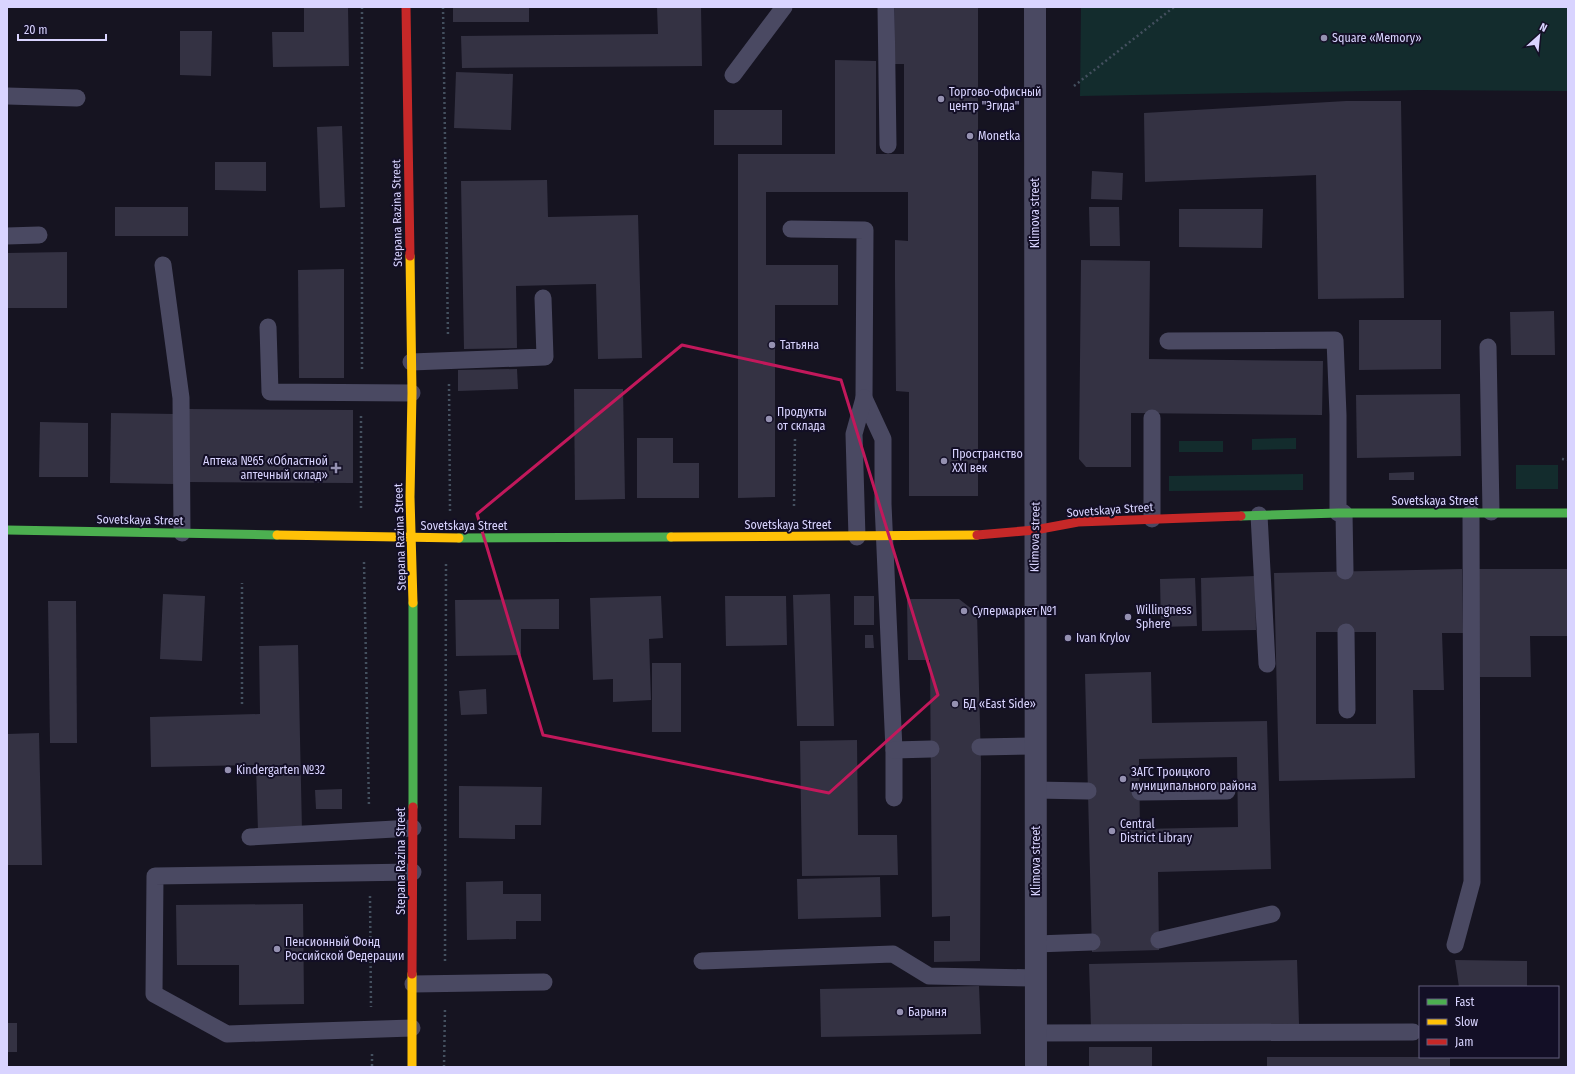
<svg xmlns="http://www.w3.org/2000/svg" width="1575" height="1074" font-family="'Fira Sans Condensed',sans-serif">
  <rect width="100%" height="100%" fill="#161421"/>
  <g fill="#132c2d">
    <path d="M1081,7h487v84l-149,-1 -339,6z"/>
    <path d="M1296,438v11l-44,1v-11z"/>
    <rect x="1179" y="441" width="44" height="11"/>
    <rect x="1516" y="465" width="42" height="24"/>
    <path d="M1303,474v16l-134,1v-15z"/>
  </g>
  <g fill="#343243" fill-rule="evenodd">
    <path d="M304,7h44l1,59 -76,1 -1,-35h32z"/>
    <rect x="453" y="7" width="76" height="15"/>
    <path d="M657,7h44l1,59 -240,2 -1,-32 197,-2z"/>
    <path d="M895,7h83v489h-69v-104l-13,-1 -1,-111v-40l13,1v-49h-142v73h72v40h-63v192l-37,1v-344h97v-94l41,1v93h28v-90h-9z"/>
    <path d="M180,31h32l-1,45 -31,-1z"/>
    <path d="M456,72l57,2 -2,56 -57,-2z"/>
    <path d="M1346,101h55l3,197 -86,1 -2,-124 -171,7 -1,-69z"/>
    <rect x="714" y="110" width="68" height="35"/>
    <path d="M342,126l3,81 -25,1 -3,-81z"/>
    <path d="M215,162h51v29l-51,-1z"/>
    <path d="M1092,171l31,2 -1,27 -31,-1z"/>
    <path d="M547,180l1,37 90,-2 4,143 -44,1 -2,-75 -80,2 1,62 -53,1 -3,-168z"/>
    <rect x="115" y="207" width="73" height="29"/>
    <path d="M1089,207h30l1,39h-30z"/>
    <path d="M1179,209h84l-1,39 -83,-1z"/>
    <path d="M67,252v56h-60v-55z"/>
    <path d="M1081,260l69,1 -1,98 174,2 -1,54 -191,-2v54h-45l-7,-8z"/>
    <path d="M344,269v109h-45l-1,-108z"/>
    <path d="M1554,311l1,44h-44l-1,-43z"/>
    <path d="M1359,320h82v49l-82,1z"/>
    <path d="M517,369l1,20 -60,2v-21z"/>
    <path d="M574,389h49l2,110 -50,1z"/>
    <path d="M1460,394l1,62 -104,2 -1,-63z"/>
    <path d="M188,409l165,1v73l-165,-1z"/>
    <path d="M111,413l64,1v70l-65,-1z"/>
    <path d="M40,422l48,1v54h-49z"/>
    <path d="M637,438h36v25h26v35h-62z"/>
    <path d="M1414,472v8h-25v-7z"/>
    <path d="M1462,569l1,64h-21l2,57h-31l2,88 -136,3 -5,-208zM1316,632h60v92h-60z"/>
    <path d="M1478,569h90v67h-38l1,41h-52z"/>
    <path d="M1255,576l1,54 -54,1 -1,-53z"/>
    <path d="M1195,578l2,48 -36,1 -1,-48z"/>
    <path d="M163,594l42,2 -3,65 -42,-2z"/>
    <path d="M830,594l4,132h-37l-4,-131z"/>
    <path d="M661,596l2,42 -14,1 2,61 -38,2v-23l-20,1 -3,-82z"/>
    <path d="M725,596h61l1,49 -61,1z"/>
    <rect x="854" y="596" width="20" height="29"/>
    <path d="M559,599v30h-38v26l-65,1 -1,-56z"/>
    <path d="M907,599h52l18,14 4,150 -1,198 -46,1v-21h16v-25l-18,1 -2,-257h-22z"/>
    <path d="M48,601h28l1,142h-27z"/>
    <path d="M865,635h8l1,13h-9z"/>
    <path d="M298,645l4,186 -44,1 -2,-67 -105,2 -1,-50 110,-3 -1,-68z"/>
    <rect x="652" y="663" width="29" height="69"/>
    <path d="M1151,672l1,51 115,-2 4,148 -113,3 1,78 -67,2 -7,-278zM1237,757l1,70 -98,2 -1,-70z"/>
    <path d="M486,689l1,25 -26,1 -2,-24z"/>
    <path d="M39,733l3,132h-35v-131z"/>
    <path d="M857,740l1,95h39l1,40 -96,1 -2,-135z"/>
    <path d="M459,786l83,1 -1,38h-26v14l-56,-1z"/>
    <path d="M342,789v20h-26l-1,-19z"/>
    <path d="M880,877l1,40 -83,2 -1,-40z"/>
    <path d="M503,881v13h38v27h-25v18l-49,1 -1,-58z"/>
    <path d="M303,904l1,100 -65,1v-40h-62l-1,-60z"/>
    <path d="M1297,960l2,64 -208,4 -2,-64z"/>
    <path d="M1455,960l72,1v26h-68z"/>
    <path d="M979,986l2,48 -160,3 -1,-48z"/>
    <rect x="7" y="1023" width="10" height="29"/>
    <rect x="1089" y="1047" width="63" height="20"/>
    <rect x="1267" y="1057" width="183" height="10"/>
  </g>
  <g fill="none" stroke-linecap="round" stroke-linejoin="round">
    <g stroke="#44505f" stroke-width="2.5" stroke-dasharray="2 3" stroke-linecap="butt">
      <path d="M443,7l5,330"/>
      <path d="M1074,86l100,-79"/>
      <path d="M362,369v-362"/>
      <path d="M449,384l1,127"/>
      <path d="M361,416v95"/>
      <path d="M1562,459l6,1"/>
      <path d="M794,506l1,-68"/>
      <path d="M364,562l5,245"/>
      <path d="M242,704v-121"/>
      <path d="M370,896l1,111"/>
      <path d="M445,961l1,-397"/>
      <path d="M372,1054v13"/>
      <path d="M444,1067l1,-59"/>
    </g>
    <g stroke="#4a4962" stroke-width="17">
      <path d="M886,7l2,138"/>
      <path d="M733,75l51,-68"/>
      <path d="M7,96l70,2"/>
      <path d="M791,229l74,1 -1,168 19,41v65l11,246v48"/>
      <path d="M7,236l32,-1"/>
      <path d="M163,265l18,133 1,135"/>
      <path d="M268,327l2,65 142,1"/>
      <path d="M1168,341l167,-1 3,75v98"/>
      <path d="M1488,347l3,165"/>
      <path d="M411,362l134,-5 -2,-59"/>
      <path d="M1152,418v101"/>
      <path d="M1344,513l1,58"/>
      <path d="M1259,515l8,149"/>
      <path d="M857,537l-3,-103 10,-36"/>
      <path d="M1346,632l1,78"/>
      <path d="M980,747l56,-1"/>
      <path d="M894,750l37,-1"/>
      <path d="M1036,790l52,1"/>
      <path d="M1140,792l87,-1"/>
      <path d="M250,837l163,-9"/>
      <path d="M1159,940l113,-26"/>
      <path d="M1036,944l56,-2"/>
      <path d="M1455,945l17,-63 -1,-369"/>
      <path d="M702,961l191,-7 36,22 107,2"/>
      <path d="M413,984l131,-2"/>
      <path d="M412,1028l-185,6 -73,-40 1,-118 258,-4"/>
      <path d="M1036,1033l377,-1"/>
    </g>
    <path stroke="#4a4962" stroke-width="22" d="M1035,7l1,1060"/>
    <g stroke="#4caf50" stroke-width="9">
      <path d="M1241,516l97,-3h230"/>
      <path d="M7,530l270,5"/>
      <path d="M459,538l212,-1"/>
      <path d="M413,807v-204"/>
    </g>
    <g stroke="#ffc107" stroke-width="9">
      <path d="M410,256l2,137 -2,104 3,106"/>
      <path d="M277,535l182,3"/>
      <path d="M671,537l306,-2"/>
      <path d="M412,1067v-93"/>
    </g>
    <g stroke="#c62828" stroke-width="9">
      <path d="M406,7l4,249"/>
      <path d="M977,535l58,-5 43,-8 163,-6"/>
      <path d="M412,974l1,-167"/>
    </g>
  </g>
  <path fill="none" stroke="#c2185b" stroke-width="3" stroke-linejoin="round" d="M682,345l159,35 97,315 -109,98 -286,-58 -66,-221z"/>
  <g fill="#9591b1" stroke="#130f26" stroke-width="1.5">
    <circle cx="1324" cy="38" r="4"/>
    <circle cx="941" cy="99" r="4"/>
    <circle cx="970" cy="136" r="4"/>
    <circle cx="772" cy="345" r="4"/>
    <circle cx="769" cy="419" r="4"/>
    <circle cx="944" cy="461" r="4"/>
    <path d="M334 462h4v4h4v4h-4v4h-4v-4h-4v-4h4z"/>
    <circle cx="964" cy="611" r="4"/>
    <circle cx="1128" cy="617" r="4"/>
    <circle cx="1068" cy="638" r="4"/>
    <circle cx="955" cy="704" r="4"/>
    <circle cx="228" cy="770" r="4"/>
    <circle cx="1123" cy="779" r="4"/>
    <circle cx="1112" cy="831" r="4"/>
    <circle cx="277" cy="949" r="4"/>
    <circle cx="900" cy="1012" r="4"/>
  </g>
  <g text-anchor="middle" stroke-width="4" stroke-linejoin="round" paint-order="stroke">
    <g font-size="12" fill="#d9d4ff" stroke="#130f26" text-anchor="start">
      <text x="1332" y="42">Square «Memory»</text>
      <text x="949" y="96">Торгово-офисный<tspan x="949" dy="14">центр "Эгида"</tspan></text>
      <text x="978" y="140">Monetka</text>
      <text x="780" y="349">Татьяна</text>
      <text x="777" y="416">Продукты<tspan x="777" dy="14">от склада</tspan></text>
      <text x="952" y="458">Пространство<tspan x="952" dy="14">XXI век</tspan></text>
      <text x="328" y="465" text-anchor="end">Аптека №65 «Областной<tspan x="328" dy="14">аптечный склад»</tspan></text>
      <text x="1136" y="614">Willingness<tspan x="1136" dy="14">Sphere</tspan></text>
      <text x="972" y="615">Супермаркет №1</text>
      <text x="1076" y="642">Ivan Krylov</text>
      <text x="963" y="708">БД «East Side»</text>
      <text x="236" y="774">Kindergarten №32</text>
      <text x="1131" y="776">ЗАГС Троицкого<tspan x="1131" dy="14">муниципального района</tspan></text>
      <text x="1120" y="828">Central<tspan x="1120" dy="14">District Library</tspan></text>
      <text x="285" y="946">Пенсионный Фонд<tspan x="285" dy="14">Российской Федерации</tspan></text>
      <text x="908" y="1016">Барыня</text>
    </g>
    <g font-size="12" fill="#d9d4ff" stroke="#130f26">
      <text transform="translate(397 213) rotate(-91)" y="4">Stepana Razina Street</text>
      <text transform="translate(1035 213) rotate(-90)" y="4">Klimova street</text>
      <text x="1435" y="505">Sovetskaya Street</text>
      <text transform="translate(1110 510) rotate(-4)" y="4">Sovetskaya Street</text>
      <text transform="translate(140 520) rotate(1)" y="4">Sovetskaya Street</text>
      <text x="788" y="529">Sovetskaya Street</text>
      <text x="464" y="530">Sovetskaya Street</text>
      <text transform="translate(400 537) rotate(-92)" y="4">Stepana Razina Street</text>
      <text transform="translate(1035 537) rotate(-89)" y="4">Klimova street</text>
      <text transform="translate(401 861) rotate(-90)" y="4">Stepana Razina Street</text>
      <text transform="translate(1036 861) rotate(-90)" y="4">Klimova street</text>
    </g>
  </g>
  <rect width="1575" height="1074" fill="none" stroke="#d9d4ff" stroke-width="16"/>
  <rect x="1419" y="986" width="140" height="72" fill="#130f26" stroke="#625e7d"/>
  <rect x="1427" y="999" width="20" height="6" fill="#4caf50" stroke="#625e7d"/>
  <text x="1455" y="1006" font-size="12" fill="#d9d4ff">Fast</text>
  <rect x="1427" y="1019" width="20" height="6" fill="#ffc107" stroke="#625e7d"/>
  <text x="1455" y="1026" font-size="12" fill="#d9d4ff">Slow</text>
  <rect x="1427" y="1039" width="20" height="6" fill="#c62828" stroke="#625e7d"/>
  <text x="1455" y="1046" font-size="12" fill="#d9d4ff">Jam</text>
  <g transform="translate(1539 36) rotate(27)" stroke="#130f26" stroke-width="3" paint-order="stroke">
  <path d="M0-3L7 15L0 10L-7 15Z" fill="#d9d4ff"/>
  <text y="-6" font-size="11" font-weight="bold" text-anchor="middle" fill="#d9d4ff">N</text>
  </g>
  <path d="M18 34v6h88v-6" fill="none" stroke="#d9d4ff" stroke-width="2"/>
  <text x="24" y="34" font-size="12" fill="#d9d4ff" stroke="#130f26" stroke-width="3" paint-order="stroke">20 m</text>
</svg>
